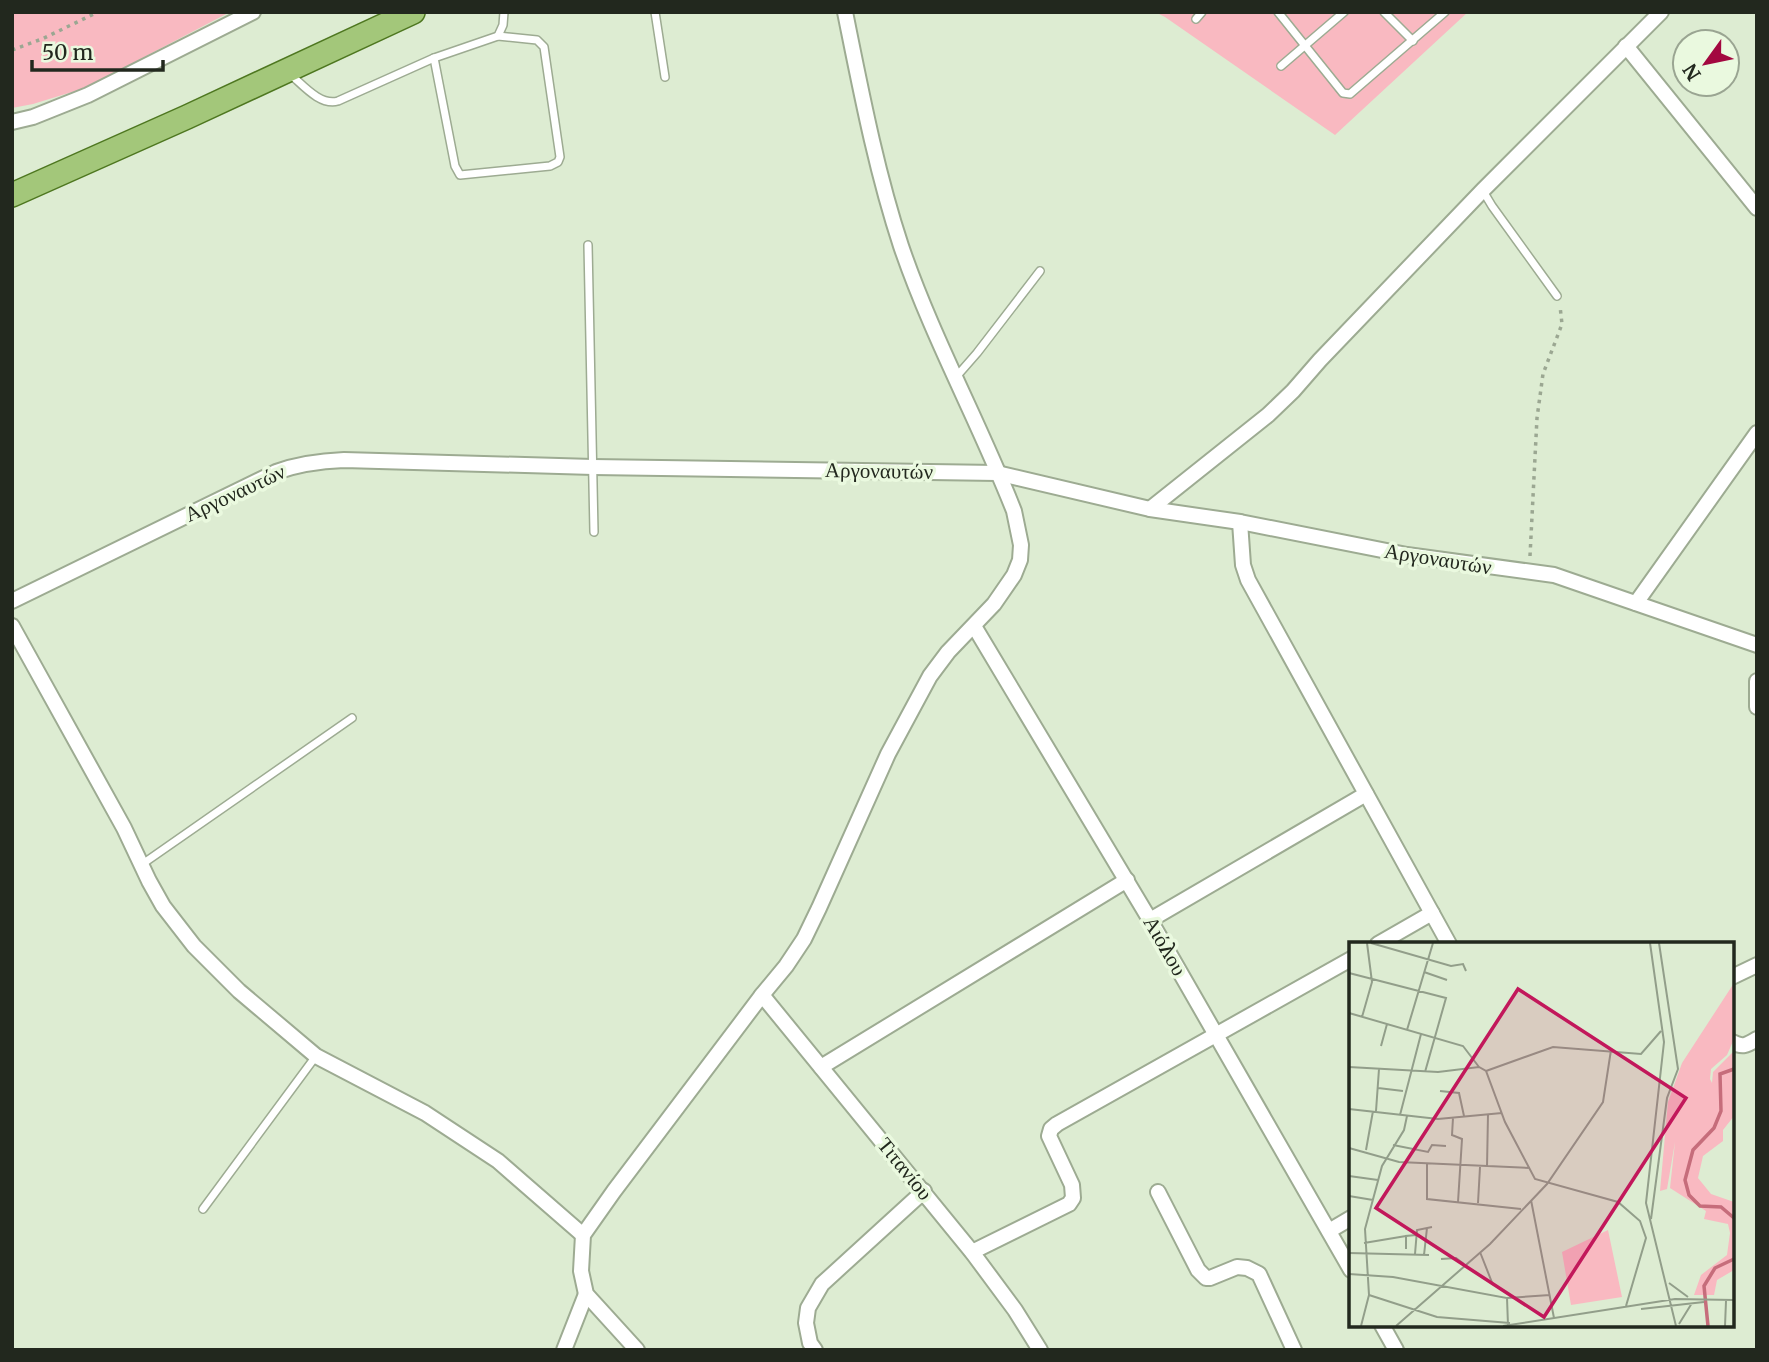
<svg xmlns="http://www.w3.org/2000/svg" width="1769" height="1362" font-family="Merriweather,serif">
  <rect width="100%" height="100%" fill="#ddecd2"/>
  <g fill="#f9b9c1">
    <path d="M12,12h218l-145,76 -52,16 -21,4z"/>
    <path d="M1155,12h313l-133,123 -170,-118z"/>
  </g>
  <g fill="none" stroke-linecap="round" stroke-linejoin="round">
    <g stroke="#9dab92" stroke-width="10">
      <g id="service">
        <path d="M655,12l10,65"/>
        <path d="M1278,12l65,81 7,1 95,-82"/>
        <path d="M1384,12l29,29"/>
        <path d="M1196,19l6,-7"/>
        <path d="M434,58l21,108 5,9 90,-9 8,-4 2,-5 -16,-110 -7,-7 -39,-4"/>
        <path d="M1281,66l63,-54"/>
        <path d="M290,74c13,11 30,32 48,27l96,-43 64,-22 5,-11 1,-13"/>
        <path d="M1483,191l9,15 65,90"/>
        <path d="M588,245l6,287"/>
        <path d="M956,377l21,-24 63,-82"/>
        <path d="M141,865l211,-147"/>
        <path d="M203,1209l113,-153"/>
      </g>
    </g>
    <g stroke="#9dab92" stroke-width="18">
      <g id="minor">
        <path d="M1626,46l131,162"/>
        <path d="M12,122l21,-5 55,-22 165,-83"/>
        <path d="M1150,509l118,-94 25,-24 27,-31 163,-170 178,-178"/>
        <path d="M1240,522l3,43 5,15 201,364"/>
        <path d="M12,601l264,-129c22,-8 44,-11 68,-12l249,7 404,6 153,36 90,13 167,33 147,20 203,70"/>
        <path d="M1636,603l121,-170"/>
        <path d="M12,626l112,202 25,53 14,25 31,40 45,45 77,65 109,57 73,48 85,74"/>
        <path d="M974,626l176,294 201,350"/>
        <path d="M1757,681v26"/>
        <path d="M1150,920l216,-126"/>
        <path d="M1378,944l54,-31"/>
        <path d="M1732,977l25,-12"/>
        <path d="M762,995l210,257 43,58 25,40"/>
        <path d="M1732,1042c11,6 15,3 25,-3"/>
        <path d="M821,1067l306,-187"/>
        <path d="M1158,1192l40,78 8,8h4l27,-11 10,1 12,6 35,76"/>
        <path d="M1329,1231l22,-13"/>
        <path d="M972,1252l97,-48 4,-6 -1,-13 -23,-49 2,-7 6,-5 294,-165"/>
        <path d="M1382,1325l14,25"/>
        <path d="M564,1350l22,-56"/>
        <path d="M637,1350l-51,-56 -5,-23 2,-36 31,-44 148,-196 24,-29 18,-27 15,-31 69,-154 42,-78 18,-24 46,-48 20,-29 6,-15 1,-15 -7,-34c-35,-89 -82,-174 -113,-265 -25,-76 -40,-155 -56,-234"/>
        <path d="M815,1350l-5,-7 -4,-20 2,-15 14,-24 102,-93"/>
      </g>
    </g>
    <g stroke="#4e7720" stroke-width="26">
      <path id="primary" d="M12,195l175,-78 226,-105"/>
    </g>
    <g stroke="#9ba792" stroke-width="3.5" stroke-dasharray="3.5 5" stroke-linecap="butt">
      <path d="M12,50l30,-11 56,-27"/>
      <path d="M1530,556l7,-138 6,-44 19,-50 -2,-18"/>
    </g>
    <use href="#service" stroke="#fff" stroke-width="7"/>
    <use href="#minor" stroke="#fff" stroke-width="14"/>
    <use href="#primary" stroke="#a3c77a" stroke-width="23"/>
  </g>
  <g text-anchor="middle" stroke-width="7" stroke-linejoin="round" paint-order="stroke">
    <g font-size="21" fill="#22281e" stroke="#eaf9df">
      <text transform="translate(879 471) rotate(1)" y="7">Αργοναυτών</text>
      <text transform="translate(235 493) rotate(-25)" y="7">Αργοναυτών</text>
      <text transform="translate(1438 559) rotate(9)" y="7">Αργοναυτών</text>
      <text transform="translate(1165 946) rotate(60)" y="7">Αιόλου</text>
      <text transform="translate(905 1169) rotate(51)" y="7">Τιτανίου</text>
    </g>
  </g>
  <g transform="translate(1349 942)">
    <rect width="385" height="385" fill="#ddecd2"/>
    <path d="M385,41v56l-7,16 -16,14 -1,10 2,4 1,-11 21,-21v65l-11,14v11l-20,15 -5,22 13,16 23,8v68l-17,10 -3,15h-20l7,-20 26,-20 3,-22 -2,-9 -24,-5 2,-8 -36,-23 5,-46 -8,47 -7,2 8,-89 14,-39zM259,288l14,67 -51,8 -9,-53z" fill="#f9b9c1"/>
    <path fill="none" stroke="#c66d7b" stroke-width="3.5" d="M385,127l-14,5 1,37 -7,17 -21,22 -8,30 4,15 11,11 21,1 13,11M359,384l-4,-40 11,-18 19,-9"/>
    <path fill="none" stroke="#929e8a" stroke-width="2" d="M22,1l80,23 12,-2 3,7M301,1l14,99 -18,161 30,123M75,30l23,8M0,31l97,25 -21,74M0,71l114,33 16,21M13,75l10,-35 -5,-39M58,88l26,-87M32,104l6,-22M0,125l89,5 41,-5 7,4 19,51 30,57 83,23 22,19 6,17 -20,68M137,129l67,-24 88,7 20,-23M29,146l25,3M91,149l19,2 5,23M0,167l89,10 64,-6M27,169l3,-42M51,173l21,-81M104,176l-1,17 10,4 -4,63M44,203l35,7 4,-7 14,1M0,206l50,14 131,6M17,208l7,-39M78,222v35l94,10M138,225l1,-53M0,234l29,4M0,254l24,4M182,258l23,118M129,261l2,-36M302,277l16,-121 11,-29 -19,-126M15,301l42,-7M57,307v-13l10,-1M131,310l13,33M0,311l80,2M66,312l2,-24 15,-3M75,313l3,-27M92,317l15,-1 8,6M0,332l44,3 114,21 1,27M320,341l19,14M20,353l68,22 73,6M158,356l43,-3M292,367l63,-7M330,382l13,-21M12,384l8,-31 -4,-66 17,-63 22,-36 3,-14M47,384l94,-82 57,-60 56,-82 8,-52M154,384l172,-27 59,1M376,384l1,-25"/>
    <path fill="#c2185b" fill-opacity="0.15" stroke="#c2185b" stroke-width="3.5" d="M169,47l168,109 -142,219 -168,-109z"/>
    <rect width="385" height="385" fill="none" stroke="#22281e" stroke-width="3.5"/>
  </g>
  <rect width="1769" height="1362" fill="none" stroke="#22281e" stroke-width="28"/>
  <g transform="translate(1706 63) rotate(237)"><circle r="33" fill="#eaf9df" stroke="#9aa592" stroke-width="2"/>
  <path d="M0-5L12 26L0 18L-12 26Z" fill="#a30840"/>
  <text y="-10" font-size="19" font-weight="bold" text-anchor="middle" fill="#22281e">N</text>
  </g>
  <path d="M32 60v10h131v-10" fill="none" stroke="#22281e" stroke-width="3.5"/>
  <text x="42" y="60" font-size="21" fill="#22281e" stroke="#eaf9df" stroke-width="5" paint-order="stroke">50 m</text>
</svg>
